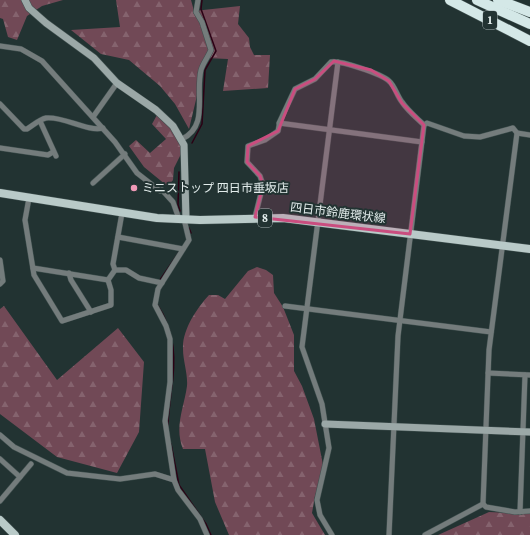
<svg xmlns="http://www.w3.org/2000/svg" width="530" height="535" font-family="'Source Serif 4','Noto Sans JP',serif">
  <defs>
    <pattern id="forest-firs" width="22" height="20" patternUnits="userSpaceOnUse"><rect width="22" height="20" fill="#714956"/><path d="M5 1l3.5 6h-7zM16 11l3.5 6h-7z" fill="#85636e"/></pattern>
  </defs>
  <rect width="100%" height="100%" fill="#223332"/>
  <g fill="url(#forest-firs)">
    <path d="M0,0h82h-19l-21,6 -15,10 -10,24 -9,-3 -5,-18 -3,-1z"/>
    <path d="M116,0h75l3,11 46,-5 -2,18 11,14 1,9 4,8h16l-2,33 -45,3 5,-32 -22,-1 -17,71 -14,-25 -15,-18 -31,-26 -28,-6 -30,-24 49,-3z"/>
    <path d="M157,115l14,14 13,19 -10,20 -1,12 -3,4 -4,1 -22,-18 -15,-21 7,-6 14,13 16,-14 -14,-15z"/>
    <path d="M257,267l9,3 7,5 1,18 9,14 11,28v36l8,15 12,33 10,51 -9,26 -3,17 13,22h-96l-14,-33 -10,-53h-22c-9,-22 1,-41 4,-63 1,-12 -4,-25 -4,-37 -1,-19 14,-41 26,-54h9l7,4 23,-28z"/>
    <path d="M4,306l53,74 61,-52 26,34 -5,70 -22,41 -60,-16 -57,-43v-105z"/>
    <path d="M489,512l41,2v21h-92z"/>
  </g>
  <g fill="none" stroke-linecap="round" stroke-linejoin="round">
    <g stroke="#2b0114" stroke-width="1.5">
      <path d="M192,143l10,-19 3,-54 11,-19 -15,-42 1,-9"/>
      <path d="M179,172l-1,33 2,6"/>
      <path d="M189,228l2,5"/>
      <path d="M160,280l19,-28"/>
      <path d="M157,304c19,29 19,56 14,89 -1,11 -3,22 -3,33"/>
      <path d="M171,444l8,41 27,39 5,11"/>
    </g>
    <g stroke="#415150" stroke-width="6">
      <g id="street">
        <path d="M0,46l21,3 21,12 73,81 22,31 23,18 2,-1 11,12 6,17"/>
        <path d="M0,104l24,25h3c5,-3 13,-10 19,-11 18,-2 41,14 57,10"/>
        <path d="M93,117l24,-34"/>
        <path d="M40,121l16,35"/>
        <path d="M279,123l143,19"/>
        <path d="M517,133l13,2"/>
        <path d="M182,139c27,-13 13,-44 19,-69 2,-7 7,-13 10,-20l-9,-28 -6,-10 2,-12"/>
        <path d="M0,148l48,7 5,-3"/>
        <path d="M93,183l32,-29"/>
        <path d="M29,198l-4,22 9,55 28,46 49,-16v-15l-3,-10 7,-10"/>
        <path d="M122,213l-9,51 2,6h11l13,8 23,5"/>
        <path d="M255,217l8,-32 -3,-9 -13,-14 1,-16 17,-6 13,-9 2,-10 15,-32 20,-10 16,-17c9,-2 51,12 58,19 6,5 8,15 13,21 6,9 15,16 22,23"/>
        <path d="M184,219l5,21 -31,49 -3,16 11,21 4,13v43l-5,39 9,59 4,10 22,29 7,16"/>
        <path d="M118,237l65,12"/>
        <path d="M0,260l3,21 -3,3"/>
        <path d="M33,268l75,12"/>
        <path d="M69,273l2,7 20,32"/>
        <path d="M285,306l206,26"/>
        <path d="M488,373l42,2"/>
        <path d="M0,435l14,12 53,26 53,6 35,-5 19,6"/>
        <path d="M0,459l20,18"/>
        <path d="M0,501l31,-37"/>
        <path d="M483,504l3,3 29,5 15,-1"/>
        <path d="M520,512l5,-137"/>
        <path d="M332,535l-12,-20 -3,-15 12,-52 -7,-44 -20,-57 36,-285"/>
        <path d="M389,535l9,-199 26,-211 3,-2 37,13 16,1 33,-9 4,5 -28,217 -6,154"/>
        <path d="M425,535l58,-31"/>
      </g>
    </g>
    <g stroke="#415150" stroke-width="8">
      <g id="secondary">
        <path d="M25,0l4,8 17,15 48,35 23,25 39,27 17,16 11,19 2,74"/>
        <path d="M325,424l205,8"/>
      </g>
    </g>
    <g stroke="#415150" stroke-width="9">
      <g id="primary">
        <path d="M0,193l157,25 43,2 83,-2 247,31"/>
        <path d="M0,520l15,15"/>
      </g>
    </g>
    <g stroke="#415150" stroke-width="11">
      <g id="highway">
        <path d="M450,0l80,41"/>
        <path d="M477,0l53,24"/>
        <path d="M498,0l32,12"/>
      </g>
    </g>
    <use href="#street" stroke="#747c7c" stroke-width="5"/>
    <use href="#secondary" stroke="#9ba8a7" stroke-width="7"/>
    <use href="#primary" stroke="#b9cac8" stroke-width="8"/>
    <use href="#highway" stroke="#d4e8e7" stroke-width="10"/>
  </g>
  <path fill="#ca4d7f" fill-opacity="0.2" stroke="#ca4d7f" stroke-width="3" stroke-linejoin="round" d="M334,61l37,9 18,11 13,22 22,22 -14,109 -155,-17 8,-32 -3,-9 -13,-14 1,-16 30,-15 17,-42 20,-10z"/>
  <circle fill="#f09ab7" stroke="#223332" stroke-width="1.5" cx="134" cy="188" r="4"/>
  <g text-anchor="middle" stroke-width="4" stroke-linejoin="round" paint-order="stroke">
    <g fill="#223332" stroke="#a8b4b4" stroke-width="1">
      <rect x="483" y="11" width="14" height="18" rx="3"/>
      <rect x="258" y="209" width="14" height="18" rx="3"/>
    </g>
    <g font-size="11" font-weight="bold" fill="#e2eceb">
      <text x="490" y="24">1</text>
      <text x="265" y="222">8</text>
    </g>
    <g font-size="12" fill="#e2eceb" stroke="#223332" text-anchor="start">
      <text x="142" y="192">ミニストップ 四日市垂坂店</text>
    </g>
    <g font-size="12" fill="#e2eceb" stroke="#223332">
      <text transform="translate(338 213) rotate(7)" y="4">四日市鈴鹿環状線</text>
    </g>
  </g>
</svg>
